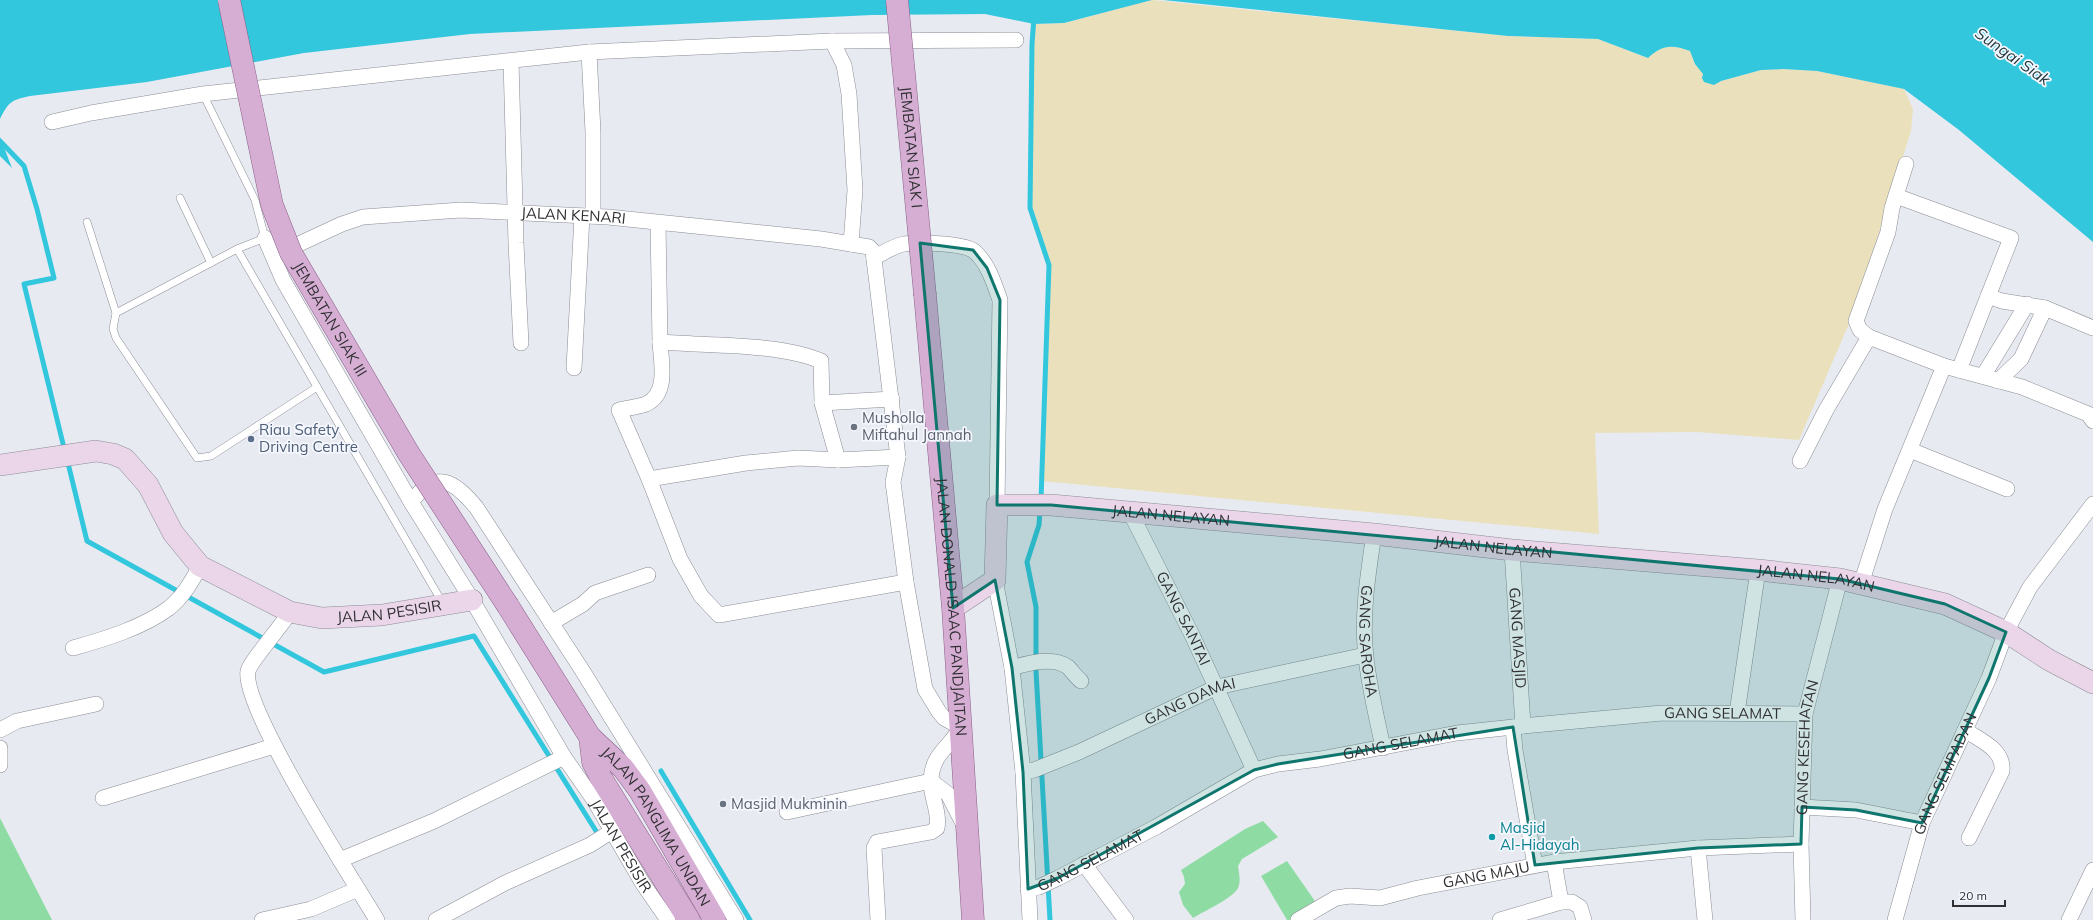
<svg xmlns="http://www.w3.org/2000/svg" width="2093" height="920" font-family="Mulish,sans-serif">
  <rect width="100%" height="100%" fill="#e8eaf2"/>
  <g fill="#8edca3">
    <path d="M0,818l52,102h-52z"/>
    <path d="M1263,821l15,16 -36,22 -4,7c1,7 3,15 0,22 -6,11 -34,23 -45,30l-10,-13 -4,-13 6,-8 -1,-7 -3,-7 64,-41z"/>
    <path d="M1287,861l30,43 -26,16h-4l-26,-44z"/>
  </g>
  <path fill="#eae1bc" d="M1152,0l356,36 90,3 49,19c16,-13 24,-14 43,-7l5,13 19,21 7,-4 40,-11 22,-1 34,2 87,18 9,20 -2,22 -57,181 -55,128 -102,-8 -102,1 4,101 -557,-53 7,-216 -19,-57 4,-184 30,-1z"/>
  <g fill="#32c7dc">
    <path d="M0,0h1152l-88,23 -30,1 -49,-10 -113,1 -402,19 -166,19 -157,29 -117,14c-18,4 -21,5 -30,23z"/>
    <path d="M1163,0h930v242l-134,-112 -55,-41 -87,-18 -34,-2 -22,1 -40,11 -7,4 -10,-3 -2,-4 1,-4 -8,-10 -5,-13c-19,-7 -28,-6 -42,7l-50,-19 -90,-3z"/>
    <path d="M0,137l12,31 -12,-12z"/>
  </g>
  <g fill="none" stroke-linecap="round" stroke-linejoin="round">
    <g stroke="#32c7dc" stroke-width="5">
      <path d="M1034,17l-2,27 -2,164 19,57 -8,235"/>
      <path d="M0,141l24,25 13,43 17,69 -30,6 41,168"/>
      <path d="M67,459l20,82 237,131 150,-36 122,195"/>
      <path d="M1040,510l-1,15 -12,37 9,45v64l14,249"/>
      <path d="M661,771l89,149"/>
    </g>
    <g stroke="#8b8d95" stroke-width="8">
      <g id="lane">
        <path d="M180,198l31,65"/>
        <path d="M87,222l29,91 -3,16 3,9 81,120 14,-2 106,-69"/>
        <path d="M237,249l205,353"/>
        <path d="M116,313l121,-64 28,-11 -10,-38 -52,-106"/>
      </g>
    </g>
    <g stroke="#8b8d95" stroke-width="16">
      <g id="street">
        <path d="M832,41l184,-1"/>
        <path d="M589,52l4,80v84"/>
        <path d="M511,61l5,182 5,100"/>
        <path d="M52,122l39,-9 112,-19 386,-42 243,-11 12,24 5,29 6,96 -4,54"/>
        <path d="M1896,196l115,42 -52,132"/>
        <path d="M658,223l2,119c48,4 118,1 161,19l1,42 16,57"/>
        <path id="s1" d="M265,238l18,42 128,222 61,98 92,157 30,43 49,84 25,36"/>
        <path id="s2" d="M273,256l69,-32 21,-7 98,-7 147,7 213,22 48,8 4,4 25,206 -5,25 13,100 19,107 14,23 5,6 16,9c-8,20 -27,24 -29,52 -1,17 9,32 6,49l-6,4 -54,10 -3,6 4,72"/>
        <path d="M874,258c9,-5 19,-12 30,-14 14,-2 59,-1 70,7 14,12 20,32 26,49l-3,205"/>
        <path d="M1988,296l14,5 43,7 48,20"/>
        <path d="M1869,337l-9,-7 -4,-9 32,-89 4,-24 14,-44"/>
        <path d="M660,342c1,19 9,52 -14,62 -8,3 -18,4 -27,6l30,69 31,80 21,37 18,19 187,-33"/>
        <path d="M574,368l8,-152"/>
        <path d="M1983,376l44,-72"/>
        <path d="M1998,381l23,-22 24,-51"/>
        <path d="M822,403l70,-4"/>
        <path d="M1910,450l97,39"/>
        <path d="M1800,461l26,-51 43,-73 75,29 78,21 66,27 5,7"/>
        <path d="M649,479l97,-16 52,-5 40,2 60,-3"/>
        <path d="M411,502c25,-33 42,-22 65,5l106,163 154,250"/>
        <path id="s3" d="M1130,512l63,125 61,133"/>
        <path id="s4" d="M1374,534c-6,40 -13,83 -8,123 3,30 11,61 17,91"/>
        <path id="s5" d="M1512,550l11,176"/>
        <path d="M995,580l17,88 11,104 7,148"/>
        <path d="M1861,584l24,-75 59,-143"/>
        <path d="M290,612c-7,12 -40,50 -42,59 -7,36 105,209 129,249"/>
        <path d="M551,623l32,-19 12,-11 53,-18"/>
        <path d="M73,648c32,-9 69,-20 96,-40 14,-11 23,-27 31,-42"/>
        <path d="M1012,668c16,-5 41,-12 56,-1 4,4 8,10 13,14"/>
        <path d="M1737,713l21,-143"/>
        <path d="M1513,727l2,23 20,115"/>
        <path d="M0,730l17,-9 79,-17"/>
        <path d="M1965,730c16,11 39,19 37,41l-33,67"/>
        <path d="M0,748v17"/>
        <path id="s6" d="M1023,772l11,-2 45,-18 138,-65 148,-32"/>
        <path d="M931,781l17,13 17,33"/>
        <path d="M103,798l171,-52"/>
        <path d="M1802,807l54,3 66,13"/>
        <path d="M787,812l144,-31"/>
        <path d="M1698,848l7,72"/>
        <path d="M340,860l94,-39 130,-64"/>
        <path d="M1084,864l42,56"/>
        <path id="s7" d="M1028,889l11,-2 19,-9 98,-51 98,-57 24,-6 42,-5 137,-26 66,-7 139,-13 143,1"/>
        <path d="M1561,902h11l8,5 4,13"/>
        <path d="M262,920l49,-11 47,-20"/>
        <path d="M436,920l69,-37 85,-38 22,-14"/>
        <path id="s8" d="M1298,920l38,-22 14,-2 30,2 38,-10 136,-26 144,-14 103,-4"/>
        <path d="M1500,920l61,-18 -7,-40"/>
        <path id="s9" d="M1803,920l-2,-76 4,-130 35,-135"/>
        <path id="s10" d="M1895,920l27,-97 67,-145 17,-46 24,-45 63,-83"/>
        <path d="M2069,920l24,-50"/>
      </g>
    </g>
    <g stroke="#8b8d95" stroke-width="22">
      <g id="secondary">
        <path id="s11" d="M0,465l96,-14 17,3 12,5 23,26 25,48 27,33 90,46 32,6 60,-3 90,-15"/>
        <path id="s12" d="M953,608l42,-28 2,-75h54l323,29 138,16 246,20 82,9 105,25 61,28 43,28 44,23"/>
      </g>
    </g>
    <g stroke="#8a5f88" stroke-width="23">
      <g id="primary">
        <path id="s13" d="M925,295l28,313 20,312"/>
        <path d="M508,606l82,131 3,25 8,16 88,142"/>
        <path id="s14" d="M590,737l33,31 17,23 75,129"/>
      </g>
    </g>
    <use href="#lane" stroke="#fff" stroke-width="7"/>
    <use href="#street" stroke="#fff" stroke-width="15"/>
    <use href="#secondary" stroke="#ebd6e9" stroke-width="21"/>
    <use href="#primary" stroke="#d6aed3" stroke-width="22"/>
    <g stroke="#8a5f88" stroke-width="23" stroke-linecap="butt">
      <g id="primary-bridge">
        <path id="s15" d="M229,0l43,205 19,48 118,201 99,152"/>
        <path id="s16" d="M897,0l28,295"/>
      </g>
    </g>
    <use href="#primary-bridge" stroke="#d6aed3" stroke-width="22"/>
  </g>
  <path fill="#0f766e" fill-opacity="0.2" stroke="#0f766e" stroke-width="3" stroke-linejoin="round" d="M920,243l53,7 14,18 13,32 -3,205h54l789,74 105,25 61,28 -17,46 -67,145 -66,-13 -54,-3 -1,37 -103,4 -163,17 -22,-138 -235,37 -24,6 -196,108 -30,11 -5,-117 -11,-104 -17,-88 -42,28z"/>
  <g fill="#6b7280" stroke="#f5f7fe" stroke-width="1.5">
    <circle cx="854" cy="427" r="4"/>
    <circle cx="723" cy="804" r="4"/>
  </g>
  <circle fill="#5c6f8a" stroke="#f5f7fe" stroke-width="1.5" cx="251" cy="439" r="4"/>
  <circle fill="#0f9aa8" stroke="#f5f7fe" stroke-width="1.5" cx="1492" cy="837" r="4"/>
  <g text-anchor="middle" stroke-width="3.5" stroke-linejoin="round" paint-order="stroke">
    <g font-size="15" fill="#303034" stroke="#f5f7fe">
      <text dy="5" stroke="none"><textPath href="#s16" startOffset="148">JEMBATAN SIAK I</textPath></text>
      <text dy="5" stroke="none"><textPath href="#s2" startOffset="309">JALAN KENARI</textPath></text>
      <text dy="5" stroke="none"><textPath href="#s15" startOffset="338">JEMBATAN SIAK III</textPath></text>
      <text dy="5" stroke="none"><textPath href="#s12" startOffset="300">JALAN NELAYAN</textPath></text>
      <text dy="5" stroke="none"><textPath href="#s12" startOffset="624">JALAN NELAYAN</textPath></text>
      <text dy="5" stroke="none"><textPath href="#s12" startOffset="948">JALAN NELAYAN</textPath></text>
      <text dy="5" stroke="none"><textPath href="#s13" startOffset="313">JALAN DONALD ISAAC PANDJAITAN</textPath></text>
      <text dy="5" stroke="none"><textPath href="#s11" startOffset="460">JALAN PESISIR</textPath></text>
      <text dy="5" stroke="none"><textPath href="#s3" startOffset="119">GANG SANTAI</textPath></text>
      <text dy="5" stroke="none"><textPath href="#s5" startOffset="88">GANG MASJID</textPath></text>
      <text dy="5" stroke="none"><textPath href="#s4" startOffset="108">GANG SAROHA</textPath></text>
      <text dy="5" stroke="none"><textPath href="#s6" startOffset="182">GANG DAMAI</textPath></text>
      <text dy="5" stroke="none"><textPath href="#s7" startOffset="729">GANG SELAMAT</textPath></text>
      <text dy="5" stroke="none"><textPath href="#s7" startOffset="405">GANG SELAMAT</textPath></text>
      <text dy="5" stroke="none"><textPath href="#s9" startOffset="173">GANG KESEHATAN</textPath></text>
      <text dy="5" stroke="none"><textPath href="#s10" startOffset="155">GANG SEMPADAN</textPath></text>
      <text dy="5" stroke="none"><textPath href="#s14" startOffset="112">JALAN PANGLIMA UNDAN</textPath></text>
      <text dy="5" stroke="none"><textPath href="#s1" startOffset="705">JALAN PESISIR</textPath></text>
      <text dy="5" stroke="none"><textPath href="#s7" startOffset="69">GANG SELAMAT</textPath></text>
      <text dy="5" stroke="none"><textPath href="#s8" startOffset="197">GANG MAJU</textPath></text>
    </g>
    <g font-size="15" fill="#5b616d" stroke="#f5f7fe" text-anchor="start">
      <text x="862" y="423">Musholla<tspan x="862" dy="17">Miftahul Jannah</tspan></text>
      <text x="731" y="809">Masjid Mukminin</text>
    </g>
    <g font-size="15" fill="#4e5e75" stroke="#f5f7fe" text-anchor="start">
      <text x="259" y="435">Riau Safety<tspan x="259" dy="17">Driving Centre</tspan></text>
    </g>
    <g font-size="15" fill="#0d838f" stroke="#f5f7fe" text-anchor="start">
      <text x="1500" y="833">Masjid<tspan x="1500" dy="17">Al-Hidayah</tspan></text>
    </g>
    <g font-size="16" font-style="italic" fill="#233b3f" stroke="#f5f7fe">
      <text transform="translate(2013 56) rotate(35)" y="6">Sungai Siak</text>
    </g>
  </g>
  <path d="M1953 900v6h52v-6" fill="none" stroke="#303034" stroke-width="2"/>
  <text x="1959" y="900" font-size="12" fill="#303034" stroke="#f5f7fe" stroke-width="3" paint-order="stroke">20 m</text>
</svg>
